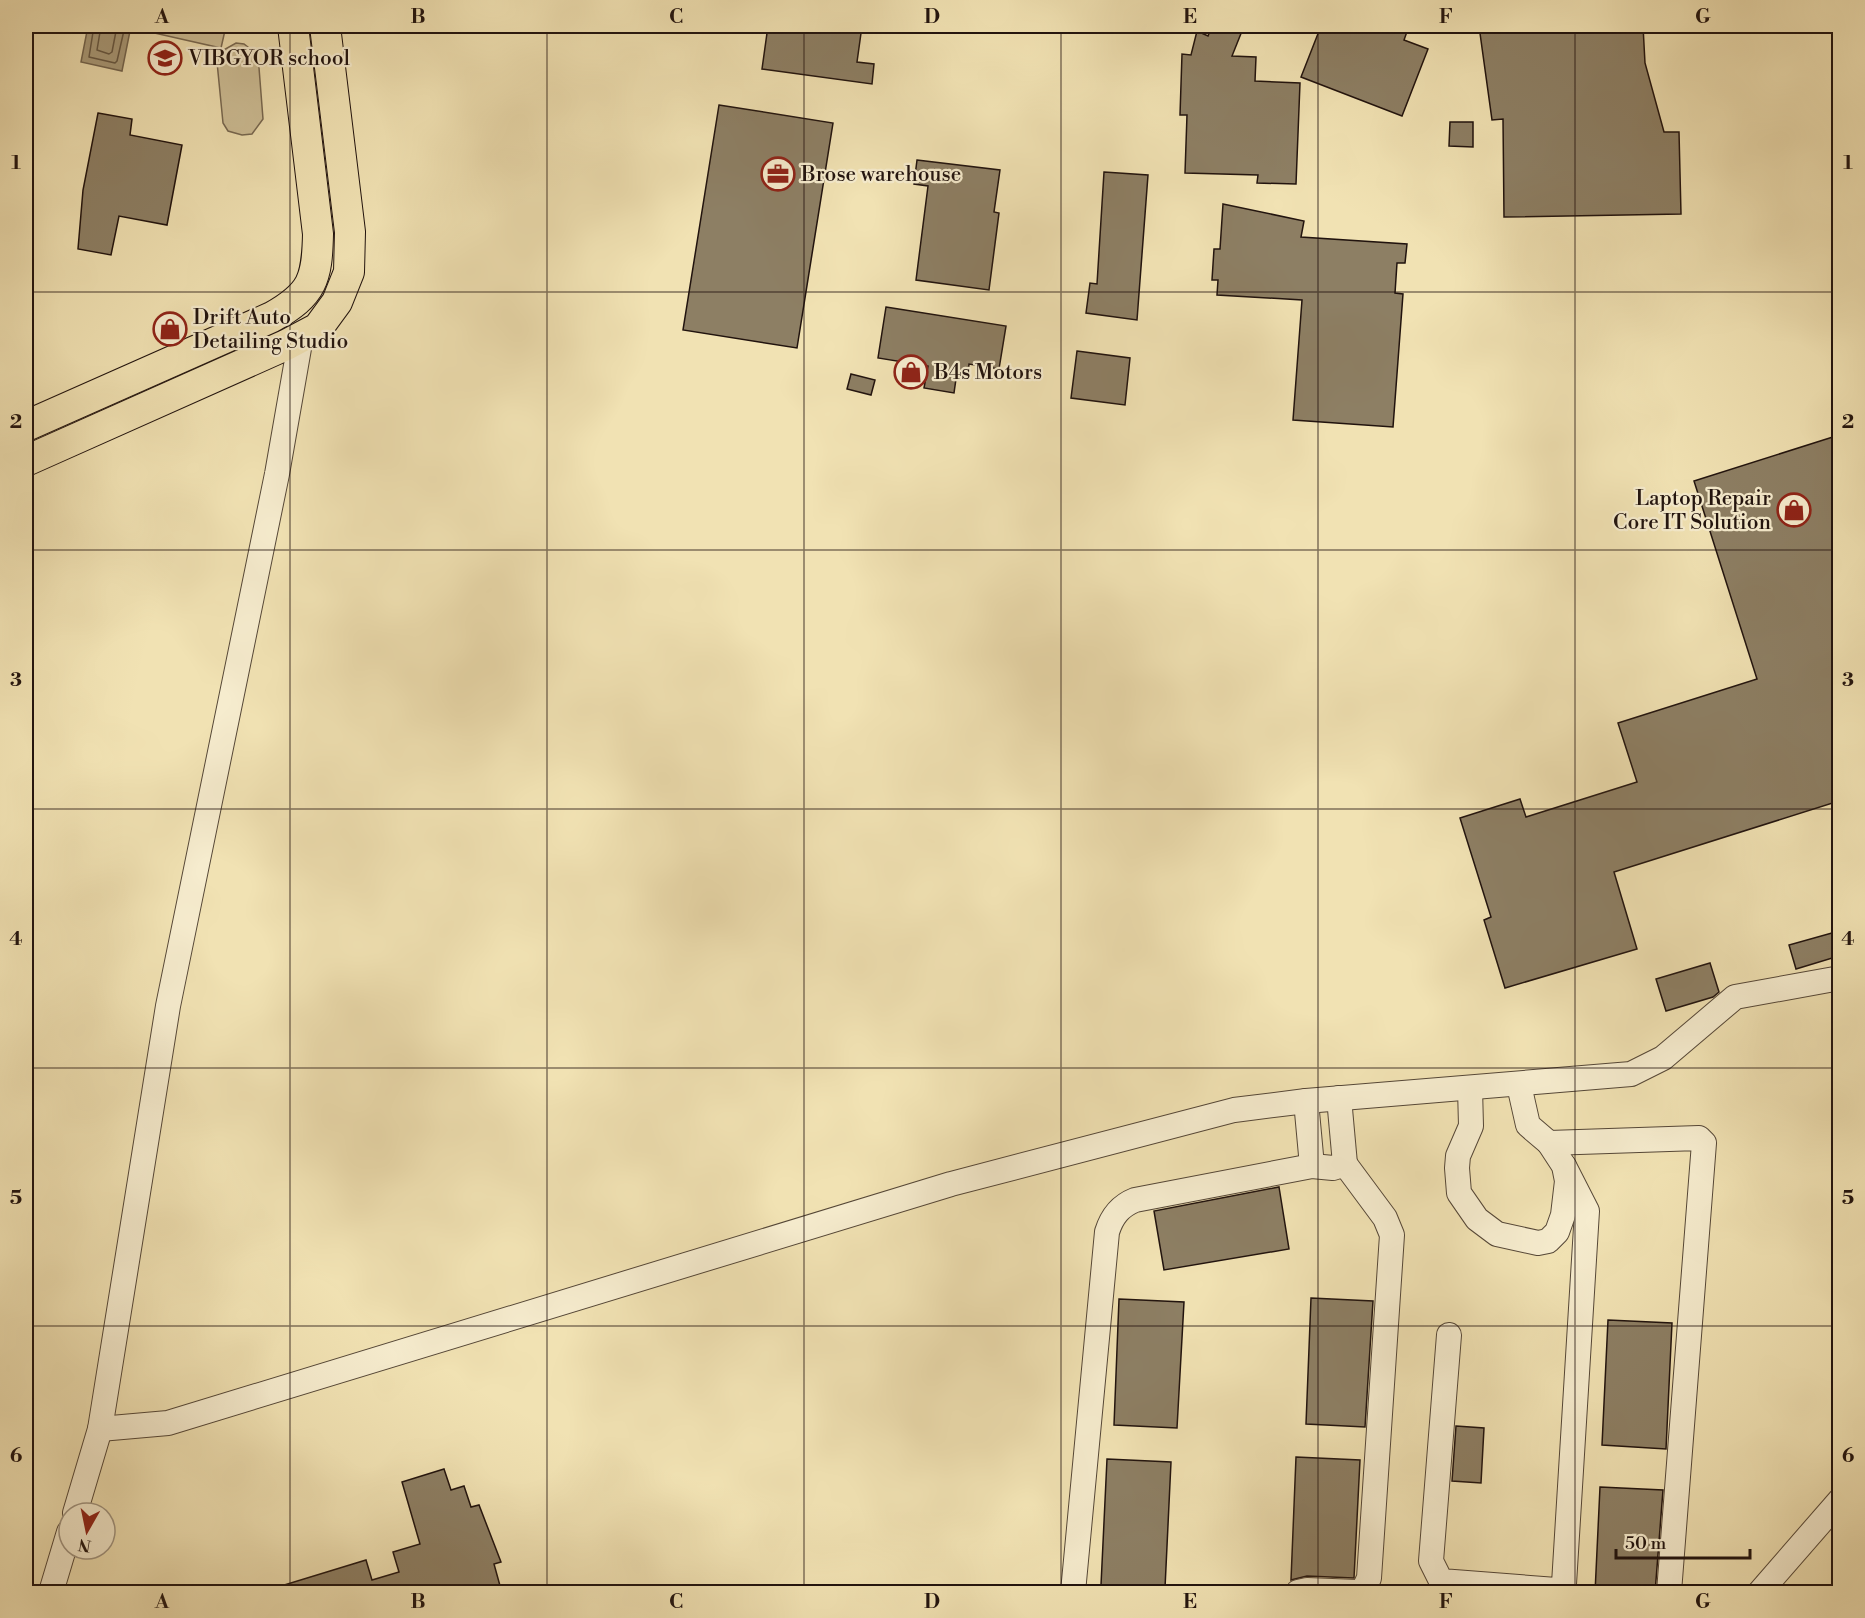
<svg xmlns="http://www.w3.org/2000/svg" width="1865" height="1618" font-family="'Libre Bodoni',serif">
  <rect width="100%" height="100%" fill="#f1e2b3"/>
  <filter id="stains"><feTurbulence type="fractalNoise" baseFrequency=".00333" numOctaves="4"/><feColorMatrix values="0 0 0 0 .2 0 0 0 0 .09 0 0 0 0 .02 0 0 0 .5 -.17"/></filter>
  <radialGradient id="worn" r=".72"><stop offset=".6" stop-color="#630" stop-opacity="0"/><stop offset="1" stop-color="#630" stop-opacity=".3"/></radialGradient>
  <g fill="#cebf97" stroke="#786952" stroke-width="1.5">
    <path d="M142,26h84l-5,22 -80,-18z"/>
    <path d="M236,43l8,1 14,11 5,64 -11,15 -10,1 -14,-4 -5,-8 -6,-61 3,-10z"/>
  </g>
  <path fill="#aa9c7b" stroke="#73654f" stroke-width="1.5" d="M88,26h43l-9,45 -41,-9z"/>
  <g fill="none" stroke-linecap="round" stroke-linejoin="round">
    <g stroke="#665844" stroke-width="1.5">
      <path d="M94,26l-5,31 26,6 2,-2 8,-35"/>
      <path d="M101,26l-4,24 12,4 3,-2 5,-26"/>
    </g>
  </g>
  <g fill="#8d7f64" stroke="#21130e" stroke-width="1.5">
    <path d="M768,26h94l-5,36 17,2 -2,20 -110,-15z"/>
    <path d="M1212,26h32l-12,30 24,1 -1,24 45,2 -4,101 -39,-1 1,-8 -73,-2 2,-58h-7l2,-61 9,1 6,-24 11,5z"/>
    <path d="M1321,26h88l-5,14 24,9 -26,67 -101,-39z"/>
    <path d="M1479,26h164l2,37 19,69h15l2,82 -177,3 -1,-98 -11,1z"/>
    <path d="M719,105l114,18 -36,225 -114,-18z"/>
    <path d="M98,113l34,6 -2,16 52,10 -15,80 -48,-9 -8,39 -33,-6 5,-59z"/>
    <path d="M1450,122h23v25l-24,-1z"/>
    <path d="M917,160l83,10 -6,42 5,1 -10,77 -73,-10 12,-94 -14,-2z"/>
    <path d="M1104,172l44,3 -11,145 -51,-7 4,-30 7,1z"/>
    <path d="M1223,204l81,17 -3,16 106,7 -2,19h-8l-2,30 8,1 -10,133 -100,-7 9,-120 -85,-5 1,-15h-6l2,-31h6z"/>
    <path d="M886,307l120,19 -7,43 -30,-5 -1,10 -11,-2 -3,21 -30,-5 4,-22 -50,-8z"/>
    <path d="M1077,351l53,7 -5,47 -54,-7z"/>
    <path d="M851,374l24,6 -4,15 -24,-6z"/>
    <path d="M1839,435v366l-225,71 23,77 -132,39 -21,-68 7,-3 -31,-99 60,-19 6,18 111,-35 -19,-59 139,-44 -63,-198z"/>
    <path d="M1839,931v25l-43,13 -7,-24z"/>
    <path d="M1710,963l9,29 -6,5 -47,14 -10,-32z"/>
    <path d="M1279,1187l10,62 -125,21 -10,-59z"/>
    <path d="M1311,1298l62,3 -8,126 -59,-3z"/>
    <path d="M1119,1299l65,3 -7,126 -63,-3z"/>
    <path d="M1608,1320l64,3 -6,126 -64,-4z"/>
    <path d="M1456,1426l28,2 -3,55 -29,-2z"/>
    <path d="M1296,1457l64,3 -6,118 -47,-2 -16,4z"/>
    <path d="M1107,1459l64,3 -6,126 -64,-3z"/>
    <path d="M444,1469l7,21 13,-4 7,21 8,-2 22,57 -7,2 8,29h-231v-4l95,-29 6,20 27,-8 -6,-20 27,-8 -18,-62z"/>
    <path d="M1600,1487l63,3 -8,103h-60z"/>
  </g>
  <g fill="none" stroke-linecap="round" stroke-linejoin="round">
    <g stroke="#554737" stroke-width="26">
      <g id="minor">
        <path d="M1470,1088l1,38 -13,30 -1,12 2,25 18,26 20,15 41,9 10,-2 9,-9 6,-17 4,-34 -3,-15 -15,-23 -21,-18 -9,-40"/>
        <path d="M1339,1098l6,66"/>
        <path d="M1306,1101l6,65"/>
        <path d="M1549,1143l150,-5 5,5 -35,449"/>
        <path d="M1449,1335l-18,226 10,20 115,9 8,-6 23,-373 -23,-45"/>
        <path d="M100,1429l68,-6 783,-239 283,-74 72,-9 325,-27 32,-16 72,-61 105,-19"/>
        <path d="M75,1513l25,-84 68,-423 109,-532 24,-137"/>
        <path d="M51,1592l18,-60"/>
        <path d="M1073,1592l34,-360c5,-16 13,-26 28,-32l177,-34 21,2 12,-4 40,54 7,17 -23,343 -5,11 -7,3 -50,-2 -9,2"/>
        <path d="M1760,1592l80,-92"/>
      </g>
    </g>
    <g stroke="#21130e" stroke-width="32">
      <g id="major">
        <path d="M26,426l246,-109c41,-23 45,-38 46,-83l-25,-208"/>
        <path d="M26,461l260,-116 32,-17 19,-26 12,-30 1,-40 -25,-206"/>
      </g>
    </g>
    <use href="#minor" stroke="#f6ecce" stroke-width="24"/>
    <use href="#major" stroke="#f1e2b3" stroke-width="30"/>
  </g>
  <path fill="none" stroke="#21130e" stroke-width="1.5" stroke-opacity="0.55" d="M290,26v1566M547,26v1566M804,26v1566M1061,26v1566M1318,26v1566M1575,26v1566M26,292h1814M26,550h1814M26,809h1814M26,1068h1814M26,1326h1814"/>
  <defs>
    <g id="school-ring" transform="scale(1.725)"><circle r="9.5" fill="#f6ecce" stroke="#8f2418" stroke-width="1.5"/><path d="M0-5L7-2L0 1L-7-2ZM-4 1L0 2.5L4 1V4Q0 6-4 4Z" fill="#8f2418"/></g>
    <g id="office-ring" transform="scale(1.725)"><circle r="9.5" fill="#f6ecce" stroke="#8f2418" stroke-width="1.5"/><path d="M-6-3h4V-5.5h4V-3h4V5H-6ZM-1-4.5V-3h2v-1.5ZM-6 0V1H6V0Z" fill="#8f2418"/></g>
    <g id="shop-ring" transform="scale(1.725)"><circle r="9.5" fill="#f6ecce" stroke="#8f2418" stroke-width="1.5"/><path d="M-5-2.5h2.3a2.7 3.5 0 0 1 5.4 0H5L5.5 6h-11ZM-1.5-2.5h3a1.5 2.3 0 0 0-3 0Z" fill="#8f2418"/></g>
  </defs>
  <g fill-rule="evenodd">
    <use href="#school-ring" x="165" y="58"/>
    <use href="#office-ring" x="778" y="174"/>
    <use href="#shop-ring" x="170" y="329"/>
    <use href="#shop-ring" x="911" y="372"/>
    <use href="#shop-ring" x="1794" y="510"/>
  </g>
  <g text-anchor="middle" stroke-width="4.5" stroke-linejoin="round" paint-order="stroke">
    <g font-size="21" fill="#21130e" stroke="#f6ecce" text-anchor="start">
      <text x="188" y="65">VIBGYOR school</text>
      <text x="801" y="181">Brose warehouse</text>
      <text x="193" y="324">Drift Auto<tspan x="193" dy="24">Detailing Studio</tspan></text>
      <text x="934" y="379">B4s Motors</text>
      <text x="1771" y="505" text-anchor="end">Laptop Repair<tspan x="1771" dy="24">Core IT Solution</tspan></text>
    </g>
  </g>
  <rect width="1865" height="1618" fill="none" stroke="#f1e2b3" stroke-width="66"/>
  <g transform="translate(87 1531) rotate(189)"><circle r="28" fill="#f6ecce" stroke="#a19581" stroke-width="1.5"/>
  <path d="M0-4.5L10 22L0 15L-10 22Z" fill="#8f2418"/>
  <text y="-9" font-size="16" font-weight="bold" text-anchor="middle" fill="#21130e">N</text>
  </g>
  <path d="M1616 1549v9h134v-9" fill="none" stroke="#21130e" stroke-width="3"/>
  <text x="1625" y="1549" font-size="18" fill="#21130e" stroke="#f6ecce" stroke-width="4.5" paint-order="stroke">50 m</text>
  <rect x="33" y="33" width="1799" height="1552" fill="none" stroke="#21130e" stroke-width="2"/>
  <g font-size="20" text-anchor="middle" font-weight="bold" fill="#21130e">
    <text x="162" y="23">A</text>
    <text x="418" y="23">B</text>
    <text x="676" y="23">C</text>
    <text x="932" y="23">D</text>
    <text x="1190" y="23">E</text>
    <text x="1446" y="23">F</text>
    <text x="1703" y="23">G</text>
    <text x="16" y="169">1</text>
    <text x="1848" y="169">1</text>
    <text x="16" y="428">2</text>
    <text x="1848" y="428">2</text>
    <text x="16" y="686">3</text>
    <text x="1848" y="686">3</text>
    <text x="16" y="945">4</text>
    <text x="1848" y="945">4</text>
    <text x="16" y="1204">5</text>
    <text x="1848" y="1204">5</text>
    <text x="16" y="1462">6</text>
    <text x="1848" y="1462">6</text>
    <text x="162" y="1608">A</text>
    <text x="418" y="1608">B</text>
    <text x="676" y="1608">C</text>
    <text x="932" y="1608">D</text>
    <text x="1190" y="1608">E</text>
    <text x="1446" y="1608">F</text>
    <text x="1703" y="1608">G</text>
  </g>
  <rect width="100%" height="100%" filter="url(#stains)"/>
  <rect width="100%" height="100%" fill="url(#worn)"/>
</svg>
